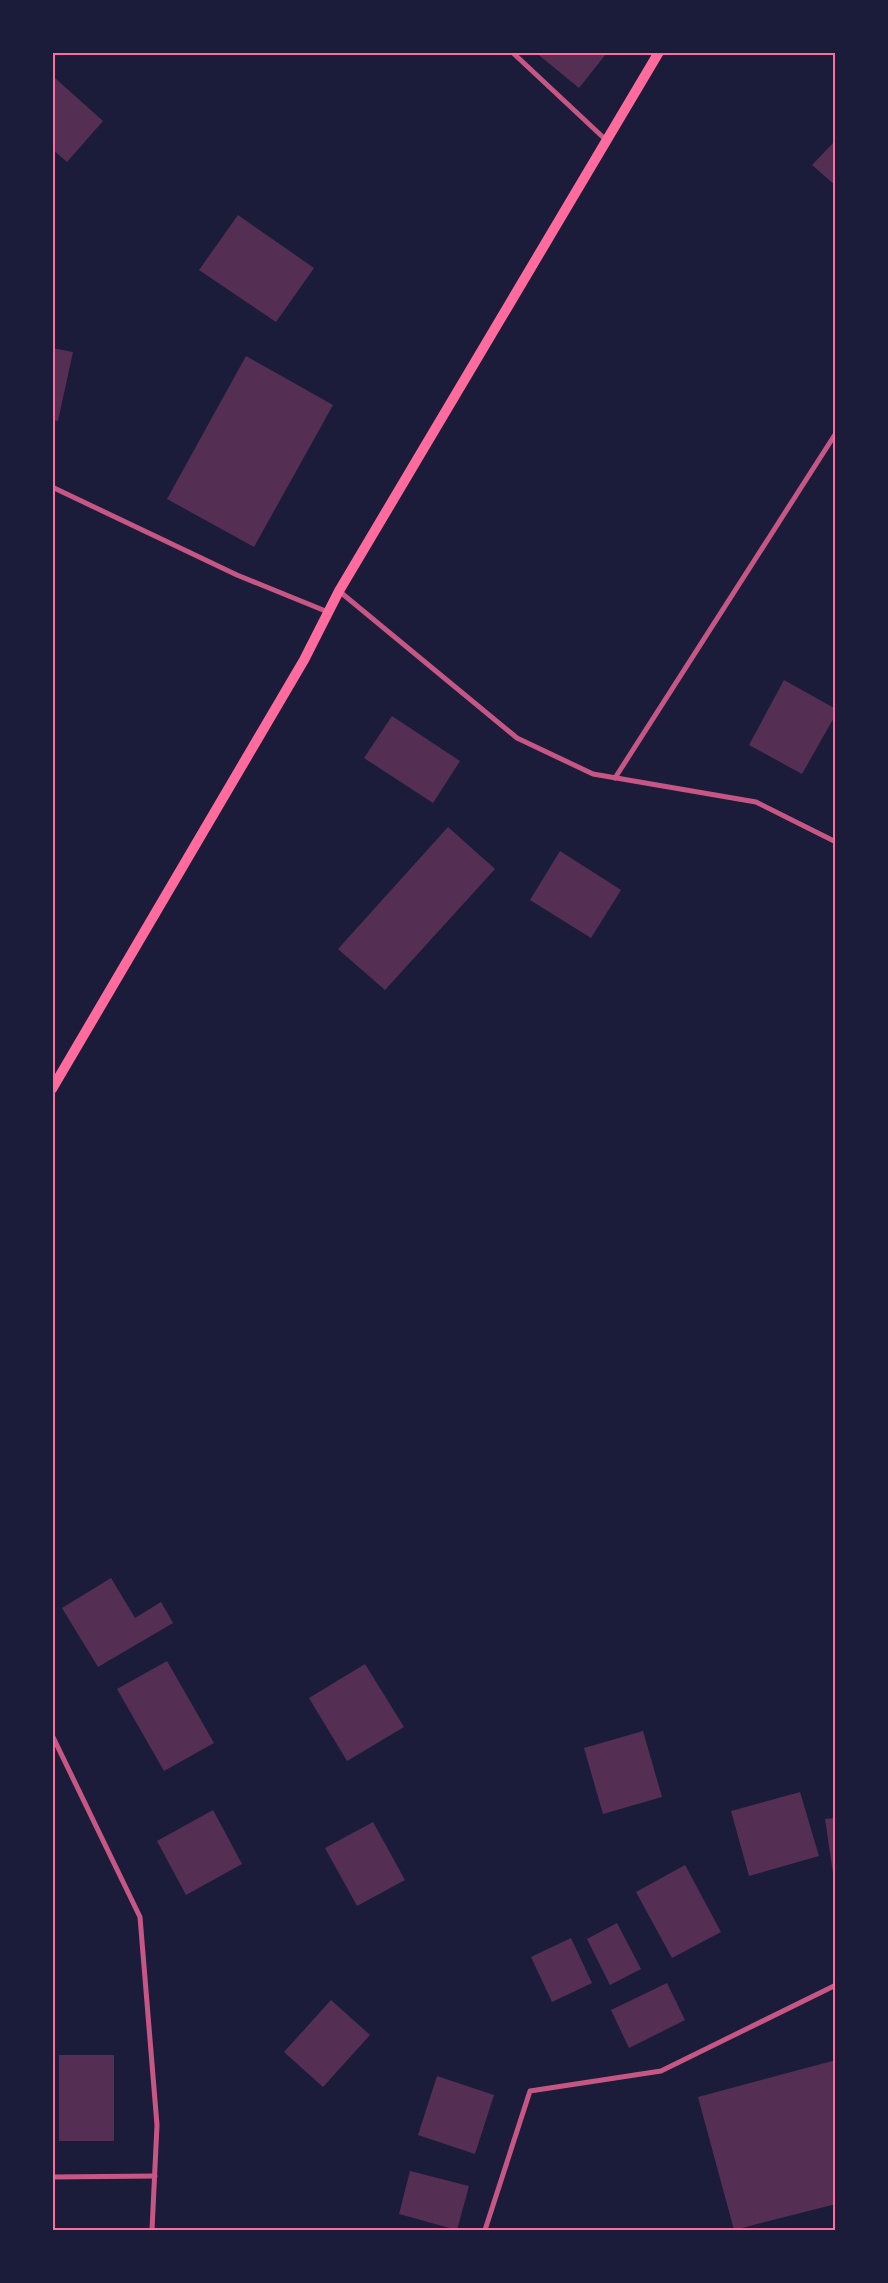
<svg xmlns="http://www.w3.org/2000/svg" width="888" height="2283" font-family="Overpass,sans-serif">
  <rect width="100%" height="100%" fill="#1b1b3a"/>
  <g fill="#542f53">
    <path d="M535,52h69l2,2 -27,34z"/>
    <path d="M55,78l48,43 -36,41 -15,-13v-68z"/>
    <path d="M836,140v46l-24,-21z"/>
    <path d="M238,215l76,53 -38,54 -77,-52z"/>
    <path d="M52,348l21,4 -15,69 -6,-1z"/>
    <path d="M246,356l87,49 -79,142 -87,-48z"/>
    <path d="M784,680l52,29v5l-34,60 -53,-29z"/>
    <path d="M392,716l68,45 -27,42 -69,-45z"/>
    <path d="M448,827l47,42 -110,121 -47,-41z"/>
    <path d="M560,851l61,39 -30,48 -61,-38z"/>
    <path d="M111,1578l24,40 26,-16 12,21 -75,44 -36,-59z"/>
    <path d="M167,1661l47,82 -50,28 -47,-82z"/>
    <path d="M365,1664l39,63 -57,34 -38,-63z"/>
    <path d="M643,1731l19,66 -59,17 -19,-66z"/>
    <path d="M800,1792l19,64 -70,20 -18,-65z"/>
    <path d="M213,1810l29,54 -56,31 -29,-54z"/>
    <path d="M836,1818v55h-3l-8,-54z"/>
    <path d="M373,1822l32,58 -48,26 -32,-58z"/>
    <path d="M685,1865l36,67 -49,26 -36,-66z"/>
    <path d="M617,1923l24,46 -31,16 -23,-46z"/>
    <path d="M571,1938l21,45 -40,19 -21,-45z"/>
    <path d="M667,1983l18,37 -56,28 -18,-38z"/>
    <path d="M331,2000l39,35 -47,52 -39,-35z"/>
    <rect x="59" y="2055" width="55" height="86"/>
    <path d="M836,2060v144l-102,26 -36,-133z"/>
    <path d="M437,2076l57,19 -19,59 -57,-19z"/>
    <path d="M410,2171l59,15 -12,44 -58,-16z"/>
  </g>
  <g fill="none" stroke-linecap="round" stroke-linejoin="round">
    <g stroke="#c65784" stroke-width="5">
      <path d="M512,52l94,88"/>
      <path d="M52,487l185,88 91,37"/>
      <path d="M339,591l178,147 76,36 163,28 80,40"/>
      <path d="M615,778l221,-345"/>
      <path d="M52,1735l88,182 17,208 -5,105"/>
      <path d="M52,2177l103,-1"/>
      <path d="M485,2230l45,-139 131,-20 175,-86"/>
    </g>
    <path stroke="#ff6b9d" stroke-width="10" d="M52,1089l252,-429 35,-69 320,-539"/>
  </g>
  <rect width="888" height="2283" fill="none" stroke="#1b1b3a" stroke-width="108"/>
  <rect x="54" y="54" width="780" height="2175" fill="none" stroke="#ff6b9d" stroke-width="2"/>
</svg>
